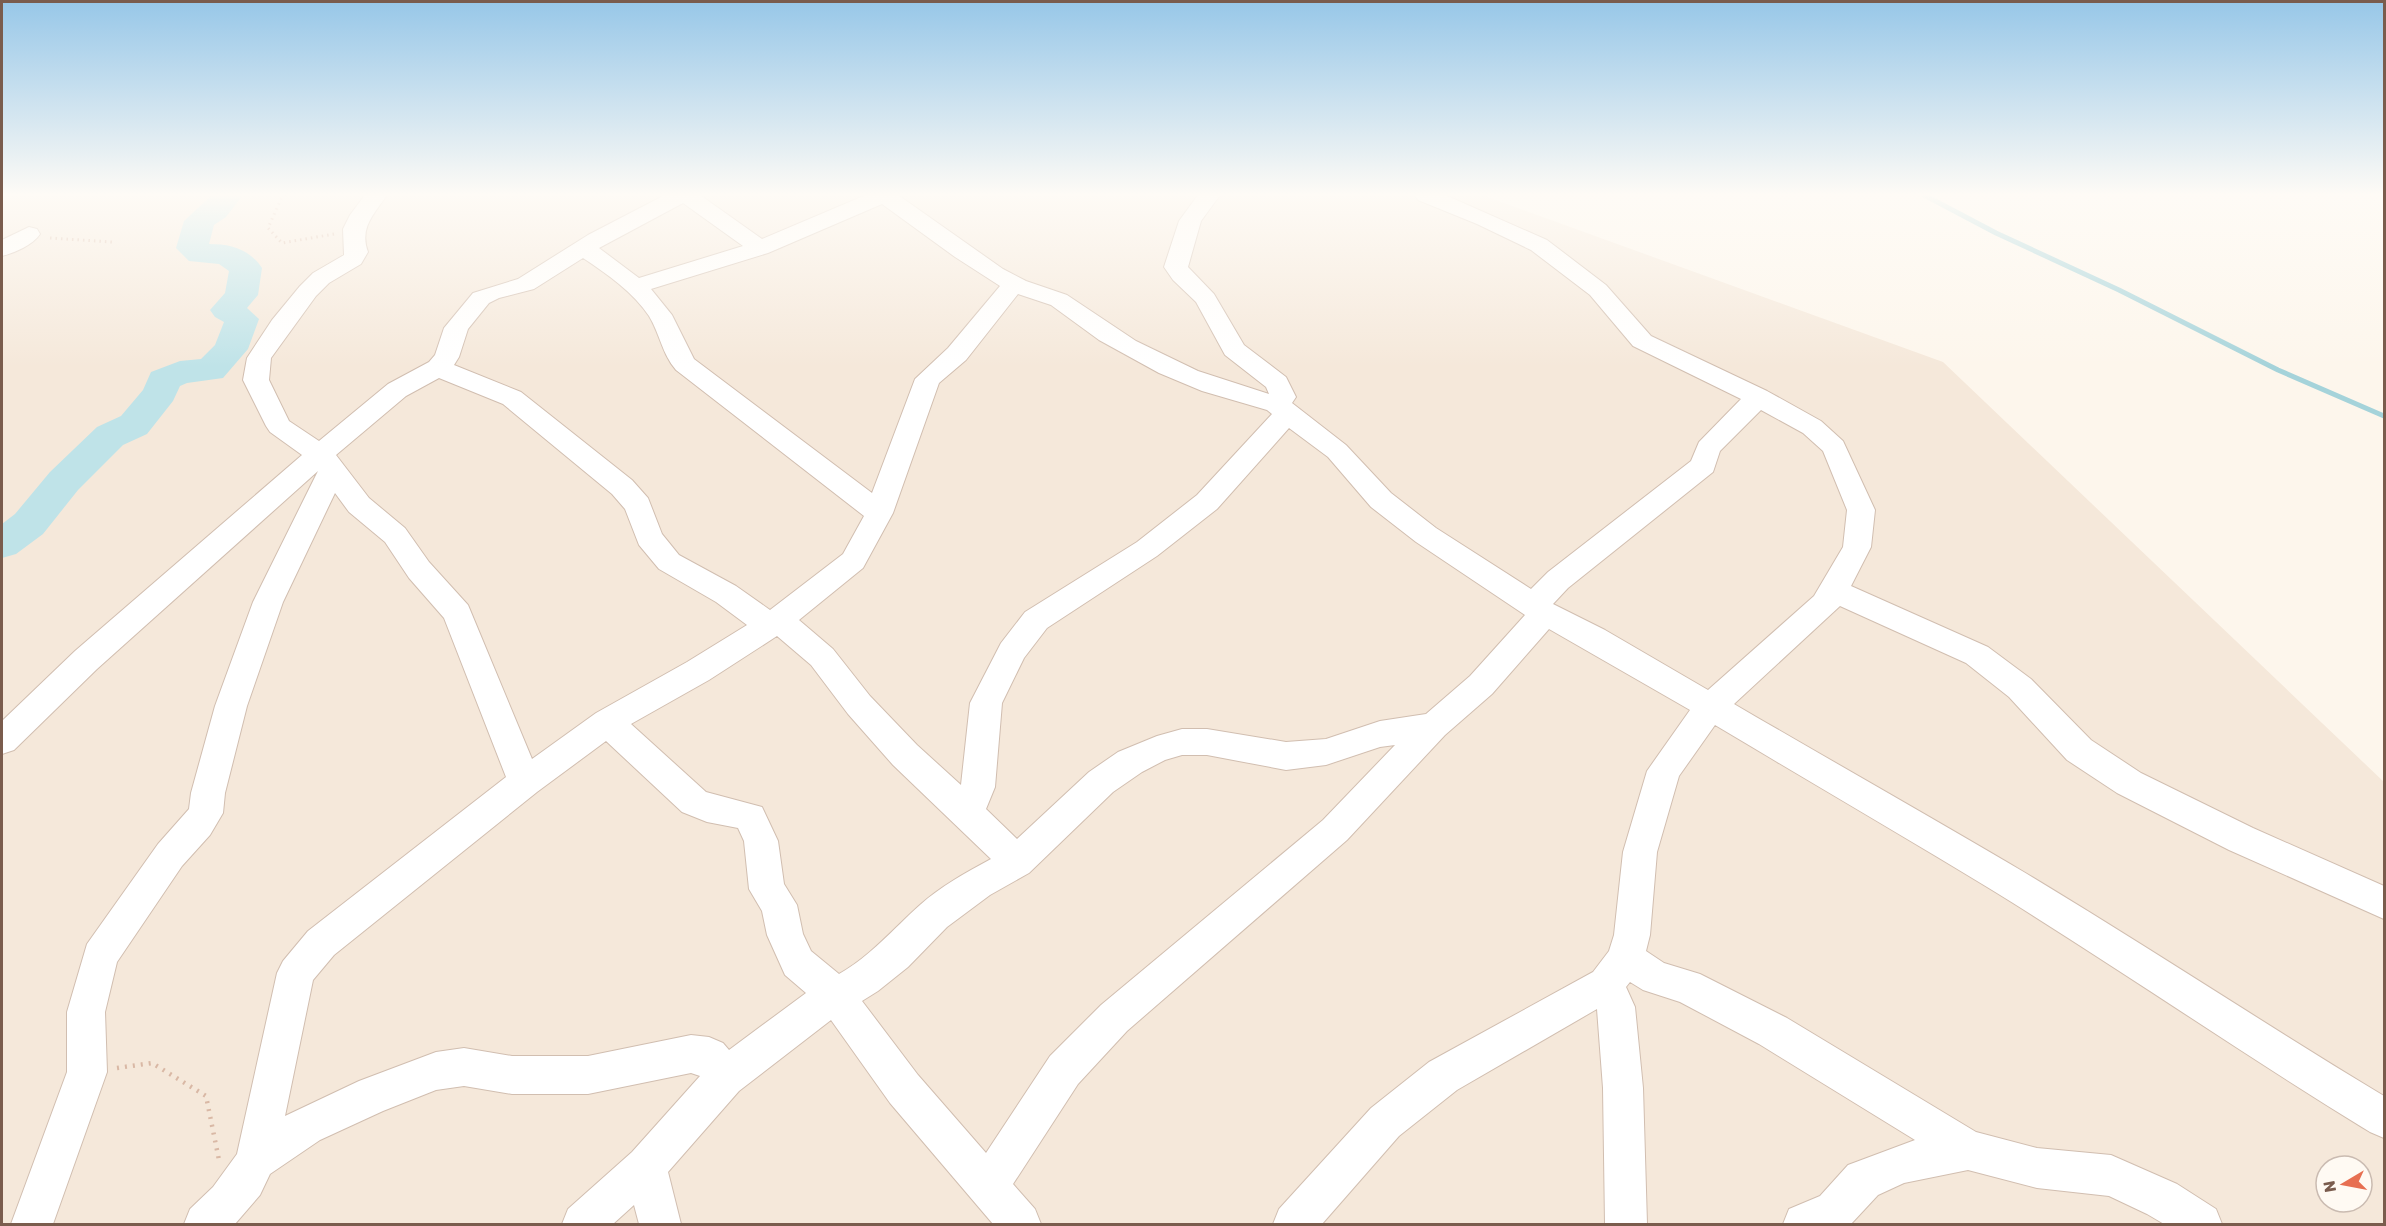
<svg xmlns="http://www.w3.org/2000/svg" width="2386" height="1226" font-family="Rubik,sans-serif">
  <rect width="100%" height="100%" fill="#fdf6ec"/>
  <path fill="#f5e8da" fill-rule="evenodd" d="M2,195h1480l461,167 441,420v442h-2382zM2326,1166h36v36h-36z"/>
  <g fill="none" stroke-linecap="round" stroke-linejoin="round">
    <path stroke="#a5d3da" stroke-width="5" d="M1924,195l72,38 123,57 159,80 106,46"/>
    <path fill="#bfe3e8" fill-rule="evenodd" d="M212,195h31l-17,22 -12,8 -5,19c22,0 40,5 53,24l-4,27 -11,13 12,11 -11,30 -25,29 -36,5 -7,3 -7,15 -26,33 -24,11 -45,45 -35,44 -27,20 -14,4v-34l13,-10 35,-42 47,-45 24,-11 22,-26 8,-18 29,-11 21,-2 14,-14 9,-23 -9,-5 -5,-7 15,-17 4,-22 -10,-7 -30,-3 -13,-13 8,-27z"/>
    <g stroke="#d1beb0" stroke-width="2">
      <g id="minor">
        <path d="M365,195h22c-13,19 -28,33 -19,57l-7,12 -32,19 -13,13 -45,62 -2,22 20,41 30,20 69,-57 41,-22 6,-7 9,-27 29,-35 45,-14 70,-44 77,-40h35l62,44 104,-44h32l105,74 23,12 41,14 69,46 62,30 71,23 -3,-7 -41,-32 -29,-53 -23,-22 -9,-13 15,-46 19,-26h22l-19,26 -13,46 26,27 30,51 42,32 10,20 -4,6 54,42 45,48 45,35 95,61 17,-17 143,-111 8,-19 42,-43 -108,-53 -43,-51 -59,-45 -54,-26 -59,-24 -3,-5h30l102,45 59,45 45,51 116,55 54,30 22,20 32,69 -4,37 -20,39 137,61 43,32 60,61 50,33 112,55 131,58v33l-155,-69 -112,-57 -50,-33 -58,-63 -43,-34 -126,-57 -106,98c94,55 190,109 283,164 124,74 244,154 367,228v42l-14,-6c-128,-78 -251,-164 -378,-242 -92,-56 -185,-110 -277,-165l-36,51 -22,76 -7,83 -4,16 18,12 36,11 87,44 189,114 61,16 74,7 66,29 39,25 6,15h-58l-17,-10 -38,-18 -72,-8 -69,-18 -64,13 -26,12 -27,29h-68l6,-15 31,-13 28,-31 67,-25 -156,-96 -79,-42 -37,-12 -13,-8 -4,5 9,20 8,81 4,136h-42l-2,-136 -6,-79 -140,81 -58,46 -77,88h-49l6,-15 92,-101 58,-46 164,-90 16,-21 5,-16 9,-83 24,-81 43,-61 -141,-81 -57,65 -47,41 -98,105 -220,191 -49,53 -65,100 22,25 6,15h-48l-103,-121 -59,-83 -92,71 -71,81 13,52h-42l-5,-19 -21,19h-51l6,-15 64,-57 68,-76 -9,-3 -103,21h-76l-48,-8 -28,4 -53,21 -63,29 -50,34 -10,21 -25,29h-51l6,-15 23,-22 24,-33 40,-181 6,-12 25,-30 198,-154 -62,-159 -35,-40 -24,-36 -36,-30 -14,-19 -52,109 -36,104 -22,87 -2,20 -13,22 -28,31 -65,96 -12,50 2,60 -54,152h-42l56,-152v-60l20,-68 71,-100 31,-35 2,-16 24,-87 38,-104 65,-131 -221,198 -83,81 -12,4v-33l73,-70 227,-196 -32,-23 -4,-6 -23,-46 4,-22 25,-38 28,-34 13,-13 31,-18 -1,-26 7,-14zM683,203l60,43 -104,32 -40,-30zM882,204l73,53 45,29 -52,62 -33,31 -43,114 -178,-134 -22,-44 -21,-26 117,-36zM583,258c24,16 50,34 66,58 11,18 13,38 27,54l188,146 -21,38 -73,56 -34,-24 -57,-31 -17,-21 -14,-36 -16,-18 -111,-88 -67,-27 5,-8 9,-28 21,-26 10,-5 35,-9zM1018,294l33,11 48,35 60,33 43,18 65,19 5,4 -75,81 -60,47 -112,70 -24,31 -31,60 -9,82 -44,-40 -47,-49 -37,-47 -34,-29 64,-52 30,-55 46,-130 27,-23zM439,378l64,26 109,90 13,15 14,36 20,24 57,33 31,23 -60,37 -91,51 -64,46 -64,-154 -39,-43 -24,-34 -36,-30 -33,-43 70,-59zM1761,410l42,23 20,18 24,59 -4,37 -29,49 -106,94 -103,-60 -52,-26 15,-16 145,-116 7,-21zM1289,428l39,29 43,50 45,35 109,73 -55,61 -44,38 -46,7 -54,18 -40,3 -79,-13h-25l-25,7 -39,16 -29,20 -72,67 -31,-30 9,-22 7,-84 22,-45 23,-30 110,-72 60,-47zM777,636l34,29 37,49 45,51 98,94c-24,13 -50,27 -71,46 -27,24 -49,51 -81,69l-28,-23 -8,-17 -6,-29 -13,-21 -6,-43 -16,-34 -56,-15 -75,-68 78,-44zM606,741l76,71 25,10 31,6 6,13 5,48 13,22 5,24 18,40 21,18 -77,57 -6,-7 -14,-6 -18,-2 -103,21h-76l-48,-8 -28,4 -77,29 -74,35 28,-136 21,-25 203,-163zM1395,745l-72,75 -222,185 -51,51 -64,97 -68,-78 -56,-74 16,-10 30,-24 39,-40 43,-32 39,-22 84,-81 29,-20 23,-12 17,-5h25l79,15 40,-5 54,-18z"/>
        <path d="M29,227l8,2 3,5c-7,11 -26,19 -38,22v-16z"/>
      </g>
    </g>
    <g stroke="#d9b8a5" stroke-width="3" stroke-dasharray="1.5 4" stroke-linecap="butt">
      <path d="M286,195l-5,4 -13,29 14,15 52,-9"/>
      <path d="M50,238l62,4"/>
    </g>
    <path stroke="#d9b8a5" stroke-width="4.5" stroke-dasharray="2 6" stroke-linecap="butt" d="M117,1068l35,-5 54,33 13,64"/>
    <use href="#minor" fill="#fff" fill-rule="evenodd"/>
  </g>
  <linearGradient id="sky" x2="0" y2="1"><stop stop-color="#97c7e8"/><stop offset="0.53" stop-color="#fefbf6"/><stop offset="1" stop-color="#fefbf6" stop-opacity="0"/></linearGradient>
  <rect width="2386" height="367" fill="url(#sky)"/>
  <rect width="2386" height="1226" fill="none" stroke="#7a5c4d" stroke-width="6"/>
  <g transform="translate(2344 1184) rotate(260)"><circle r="28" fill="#fffaf3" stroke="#cabbb1" stroke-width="1.5"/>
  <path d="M0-4.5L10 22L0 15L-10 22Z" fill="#e76f51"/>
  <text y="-9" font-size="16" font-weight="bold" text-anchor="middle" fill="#7a5c4d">N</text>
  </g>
</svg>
